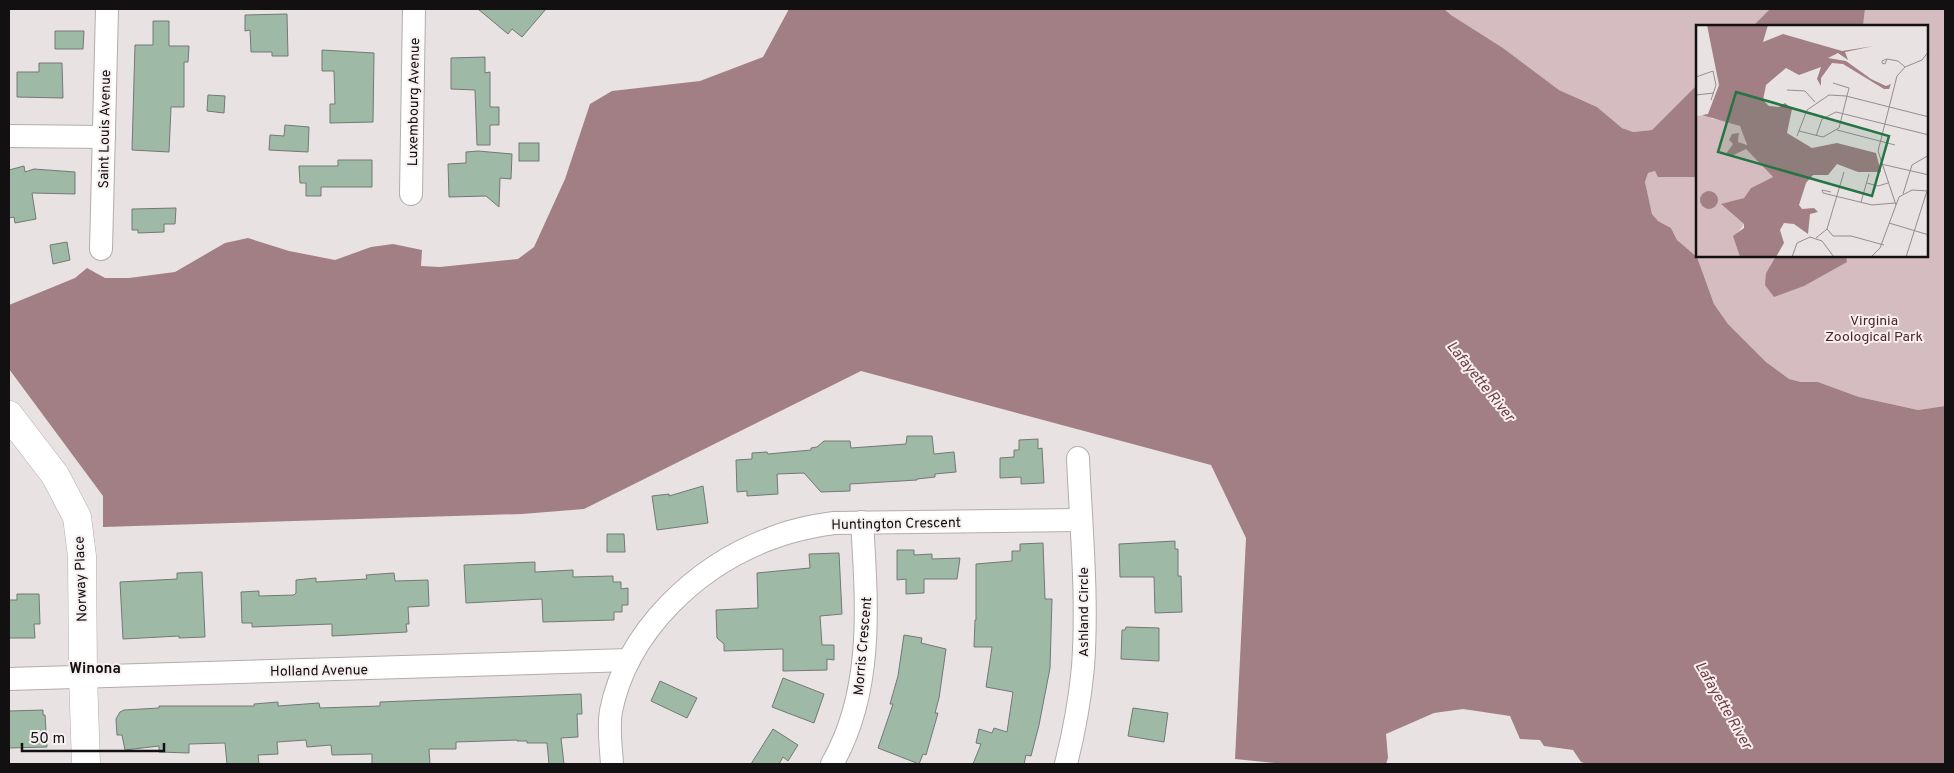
<svg xmlns="http://www.w3.org/2000/svg" width="1954" height="773" font-family="Overpass,sans-serif">
  <rect width="100%" height="100%" fill="#e9e2e3"/>
  <g fill="#d5bcc0">
    <path d="M1444,9h326l-17,17h-55v58l-46,46 -19,2 -11,-4 -25,-21 -38,-17 -56,-42 -52,-33z"/>
    <path d="M1865,9h80v397l-27,4 -59,-13 -41,-15h-17l-12,-3 -23,-17 -38,-38 -14,-20 -17,-47 -20,-17 -6,-12 -13,-7 -6,-7 -7,-32 3,-9 7,-2 9,6h34v79h78l-10,17 80,-11v-6h82v-230h-65z"/>
  </g>
  <g fill="#a17f85">
    <path d="M789,9h655l7,6 52,33 56,42 38,17 25,21 11,4 19,-2 46,-46v93h-40l-3,-6 -7,2 -3,9 7,32 6,7 13,7 6,12 20,17 17,47 14,20 38,38 23,17 12,3h17l41,15 59,13 27,-4v358h-358l-6,-2 -8,-12 -29,-4 -4,-6 -20,-1 -10,-23 -47,-7 -29,4 -48,21 2,24 -2,6h-102l-49,-5 11,-221 -35,-73 -350,-94 -277,138 -62,5 -419,13v-31l-94,-127v-64l66,-27 12,-10 18,10h24l46,-6 50,-29 23,-5 41,13 46,9 36,-13 22,-3 29,6 -1,16 19,1 78,-8 16,-12 31,-68 25,-75 22,-13 88,-10 63,-24z"/>
    <path d="M1770,9h95l-2,17h-110z"/>
    <path d="M1776,256h70l1,6 -43,24 -30,11 -9,-12 1,-12z"/>
  </g>
  <g fill="#9ebaa6" stroke="#737874">
    <path d="M478,9h68l-24,28 -10,-8 -4,5z"/>
    <path d="M287,14l1,42h-16v-4h-21l-1,-22 -5,1v-16z"/>
    <path d="M153,21h16v25h20l-1,16h-4v45h-13l-2,45 -37,-2 3,-105h18z"/>
    <path d="M55,31h29l-1,18h-28z"/>
    <path d="M322,50l52,3 -1,69 -43,1v-19h5l-1,-33h-12z"/>
    <path d="M485,57v16l5,-1v35h9v18h-9v20h-13l-2,-55 -24,-1v-31z"/>
    <path d="M39,63h23l1,35 -46,-1v-25h22z"/>
    <path d="M208,95l17,1 -1,17 -17,-2z"/>
    <path d="M285,125l24,2 -1,25 -39,-2 1,-15 14,1z"/>
    <rect x="519" y="143" width="20" height="18"/>
    <path d="M478,151l34,3 -1,25 -11,-1 -1,29 -13,-11 -37,1 -1,-33 18,-1v-11z"/>
    <path d="M338,160h34v27h-51v9h-15v-13h-6l-1,-17h39z"/>
    <path d="M24,166l1,6 9,-3 41,3v22l-43,-1 4,26 -21,4 -1,-6 -5,1v-48z"/>
    <path d="M176,208l-1,16h-11v8l-26,1v-3h-6v-21z"/>
    <path d="M67,242l3,18 -17,4 -3,-19z"/>
    <path d="M907,436h25l2,18 20,-2 2,20 -21,2v3l-18,2v1l-67,4v7l-29,1 -17,-19 -27,1 1,20 -31,2v-5l-10,1 -1,-32 16,-1v-6l15,-1 1,2 43,-4v-2l6,-1 7,-6h26l1,7 55,-4z"/>
    <path d="M1038,439v10l4,-1 2,35 -23,1v-7l-21,1v-20l14,-1v-7h5v-10z"/>
    <path d="M703,486l5,37 -51,7 -5,-34 17,-2v2z"/>
    <path d="M607,534h17l1,18h-18z"/>
    <path d="M1175,541v8h3v27h3l1,36 -27,1 -1,-36h-34l-1,-33z"/>
    <path d="M1043,543l2,56h7l-2,69 -11,57 -8,31 -5,-1 -2,9h-51l8,-20 -5,-1 3,-14 13,4 2,-5 13,4 6,-40 -27,-5 6,-40h-18l1,-27h1v-56l36,-3v-10h8v-7z"/>
    <path d="M897,550h17v5l18,-1v5l28,-1 -3,21h-33v14l-18,1v-15l-9,1z"/>
    <path d="M839,553l3,61 -22,2 2,29h12v15l-7,-1v11l-44,1v-22l-59,2v-7l-7,-6 -1,-28 42,-2 -1,-35 53,-5 -1,-14z"/>
    <path d="M535,562v10l38,-2v7l40,-1v6h8v7l7,-1v17h-6v7h-8v8l-71,2 -1,-23 -76,4 -2,-38z"/>
    <path d="M202,572l3,65 -26,1v-2l-56,3 -3,-57 57,-3v-6z"/>
    <path d="M394,573l1,8 33,-1 1,26 -21,1 1,17h-3l1,8 -75,4v-12l-80,3v-4h-10l-1,-31 18,-1v5l35,-1 2,-2v-13l20,-2v4l51,-3 -1,-4z"/>
    <path d="M17,594h22l1,30h-6l1,14h-26v-38h8z"/>
    <path d="M1126,627l33,1v33l-38,-2 1,-29h3z"/>
    <path d="M904,635l18,3 -1,5 25,6 -7,49 -4,15h3l-12,42 -3,-1 -4,10 -41,-16 15,-44h-3l8,-28z"/>
    <path d="M783,678l41,16 -10,29 -42,-16z"/>
    <path d="M660,681l37,17 -10,20 -36,-17z"/>
    <path d="M581,694l1,20h-5l1,23 -17,1 3,26h-15l-2,-21h-20v-2h-10v-1l-61,2v7h-27l1,15h-58v-10l-40,1 -1,-10 -24,2 -1,-7 -29,2 1,12 -20,1 1,9h-32l-2,-21 -36,1v9l-30,-1v-6l-34,4 -3,-15h-5l-1,-16 4,-7 4,-2 35,-2v-2h95v-2l24,-2v4l41,-3 1,5 60,-2v-4z"/>
    <path d="M1133,708l35,5 -4,29 -36,-6z"/>
    <path d="M43,710v5h2l2,32 -38,1v-37z"/>
    <path d="M773,729l25,16 -10,16 -5,-4 -4,7h-28z"/>
  </g>
  <g fill="none" stroke-linecap="round" stroke-linejoin="round">
    <g stroke="#b3acad" stroke-width="24">
      <g id="street">
        <path d="M9,136l95,1"/>
        <path d="M411,194l3,-185"/>
        <path d="M101,249l6,-240"/>
        <path d="M9,679l620,-19"/>
        <path d="M612,764c-1,-17 -4,-36 -1,-53 16,-80 86,-146 161,-173 20,-8 41,-12 62,-15l247,-3"/>
        <path d="M832,764c42,-73 35,-160 30,-242"/>
        <path d="M1066,764c8,-32 14,-64 17,-97 5,-69 -2,-140 -5,-209"/>
      </g>
    </g>
    <g stroke="#b3acad" stroke-width="29">
      <path id="secondary" d="M9,415l46,60 22,42 5,39 1,120 3,88"/>
    </g>
    <use href="#street" stroke="#fff" stroke-width="22"/>
    <use href="#secondary" stroke="#fff" stroke-width="28"/>
  </g>
  <g text-anchor="middle" stroke-width="4" stroke-linejoin="round" paint-order="stroke">
    <g font-size="14" fill="#121010" stroke="#f7eff0">
      <text transform="translate(413 102) rotate(-89)" y="5">Luxembourg Avenue</text>
      <text transform="translate(104 129) rotate(-89)" y="5">Saint Louis Avenue</text>
      <text transform="translate(896 523) rotate(-1)" y="5">Huntington Crescent</text>
      <text transform="translate(80 579) rotate(-92)" y="5">Norway Place</text>
      <text transform="translate(1083 612) rotate(-90)" y="5">Ashland Circle</text>
      <text transform="translate(862 646) rotate(-85)" y="5">Morris Crescent</text>
      <text transform="translate(319 670) rotate(-1)" y="5">Holland Avenue</text>
    </g>
    <g font-size="14" fill="#50212c" stroke="#f7eff0">
      <text x="1874" y="325">Virginia<tspan x="1874" dy="16">Zoological Park</tspan></text>
    </g>
    <g font-size="15" font-style="italic" fill="#703d47" stroke="#f7eff0">
      <text transform="translate(1481 381) rotate(51)" y="5">Lafayette River</text>
      <text transform="translate(1724 705) rotate(60)" y="5">Lafayette River</text>
    </g>
    <g font-size="15" font-weight="bold" fill="#121010" stroke="#f7eff0">
      <text x="95" y="673">Winona</text>
    </g>
  </g>
  <g transform="translate(1696 25)">
    <rect width="232" height="232" fill="#e9e2e3"/>
    <path d="M12,90l4,4 18,2 10,5 4,8 2,12 -8,-4 1,-8h-6l-4,6 4,4 -8,11 7,1 14,-7 27,28 -22,11 -7,10 -22,7 22,19 -10,14 6,19h-44v-141z" fill="#d5bcc0"/>
    <path d="M11,0h61l-5,17 20,-8 59,17 32,-5 -29,6 3,8 -10,-7 -10,5 18,3 25,18 15,7 5,-2 -2,5h-5l-41,-25 -11,-1 -11,15v8l-4,-7 4,-12 -22,8 -13,-7 -20,17 -3,15 6,6 10,1 6,-4 7,6 -5,24 25,15 25,-5 39,10 5,19h-23l-21,-8 -9,11h-15l-7,8 -7,22 3,4 12,-1 4,4 -8,2 -2,20 -14,-10 -10,-1 -4,7 4,13 -8,14h-36l-7,-21 11,-8v-4l-23,-20 23,-6 7,-10 22,-11 -27,-28 -14,7 -7,-1 8,-11 -4,-4 3,-6 7,-1 -1,9 9,3 -7,-19 -38,-11 6,-1 11,-29zM4 175a9 9 0 1 1 18 0a9 9 0 1 1-18 0Z" fill="#a17f85"/>
    <path fill="none" stroke="#938e8f" stroke-width="1" d="M191,34l11,2 7,6M191,34l-2,5 -3,-1v-2zM0,52l17,-6 3,14 -5,15M91,65l18,1 10,11M0,70l18,-2M141,105l58,15M103,106l24,6 16,-9 10,-40 -16,-5M101,111l10,-26 22,-15 17,1 83,21M120,111l6,-17 14,-7 93,23M185,139l48,11M171,158l11,3 10,-3M135,167l-9,-2 1,3 49,12 23,-2M207,169l9,-29 17,-10M165,177l8,-28M200,180l-18,-54 19,-75 8,-9 17,-7 7,-9M193,198l40,12M131,204l6,7h18l33,9M120,213l11,-9 17,-57M96,232l5,-14 13,-6 12,4 12,16M175,232l9,-9 19,-51 13,-7 17,1M210,232l21,-66"/>
    <path fill="#257444" fill-opacity="0.15" stroke="#257444" stroke-width="2.5" d="M40,67l153,44 -17,60 -154,-44z"/>
    <rect width="232" height="232" fill="none" stroke="#121010" stroke-width="2.5"/>
  </g>
  <rect width="1954" height="773" fill="none" stroke="#121010" stroke-width="20"/>
  <path d="M22 743v8h142v-8" fill="none" stroke="#121010" stroke-width="2.5"/>
  <text x="30" y="743" font-size="15" fill="#121010" stroke="#f7eff0" stroke-width="4" paint-order="stroke">50 m</text>
</svg>
